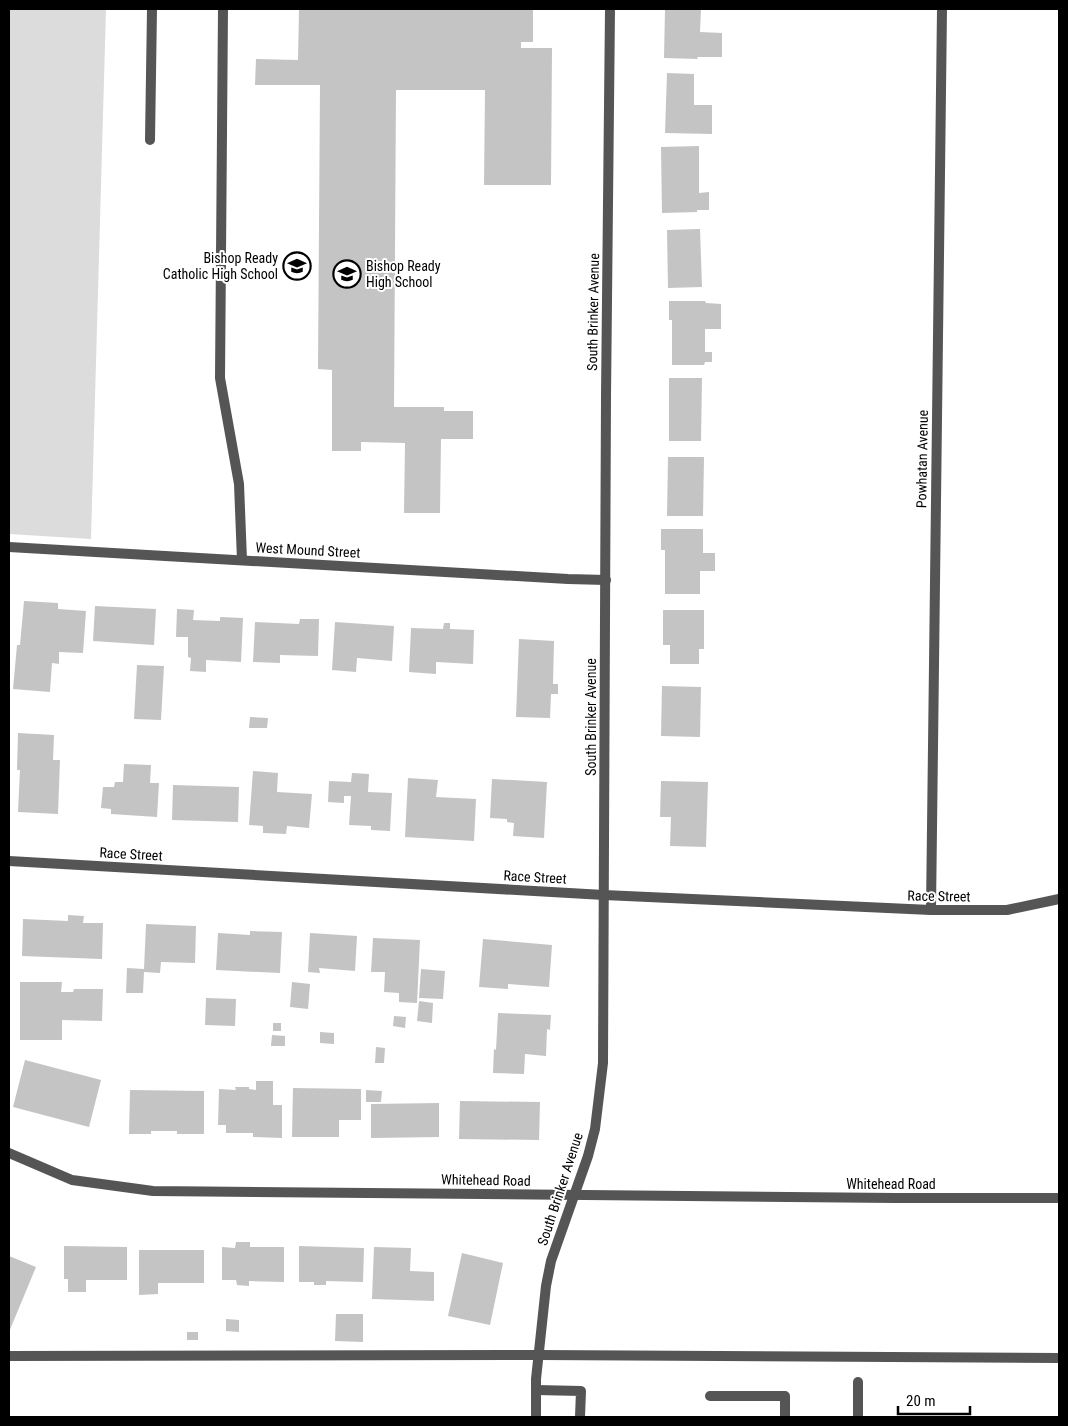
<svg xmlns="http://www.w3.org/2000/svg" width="1068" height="1426" font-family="'Roboto Condensed',sans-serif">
  <rect width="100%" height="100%" fill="#fff"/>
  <path fill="#dcdcdc" d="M9,9h97l-15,530 -82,-5z"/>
  <g fill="#c4c4c4">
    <path d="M299,9h234v33h-12v6h31l-1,137h-67l1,-95h-89l-2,317h50v4h29v28h-32l-1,74h-36l1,-70 -44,-1v9h-29v-81l-14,-1 2,-284h-65l1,-26 42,1z"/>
    <path d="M665,9h36l-1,23 22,1v24h-25l1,2 -34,-1z"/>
    <path d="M667,73l27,1v31h18v29l-47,-1z"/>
    <path d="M699,146v47l10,-1v18h-12v2l-35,1 -1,-66z"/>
    <path d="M700,229l2,58 -34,1 -1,-58z"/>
    <path d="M669,301h36l1,2 15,1v25h-16v23h7v10h-7l-1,3h-32v-45h-3z"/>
    <path d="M669,378h33l-1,63h-32z"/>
    <path d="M668,457h36l-1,59h-36z"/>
    <path d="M661,529h42v24h12v18h-15v23h-35v-44h-4z"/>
    <path d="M24,601l34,2v6l28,2 -3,42 -24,-1v12l-7,-1 -2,29 -37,-3 4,-44h3z"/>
    <path d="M95,606l61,3 -2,36 -61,-4z"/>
    <path d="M177,609l17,1 -1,10 27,1v-4l23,1 -2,44 -35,-2v12l-16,-1 1,-13 -3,-1v-20h-12z"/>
    <path d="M663,610h41v39h-5v15h-29v-19h-7z"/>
    <path d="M300,619h19l-1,37 -38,-1v8l-27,-1 2,-40 44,2z"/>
    <path d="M335,622l59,4 -2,35 -35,-3 -1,14 -24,-2z"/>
    <path d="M444,623h6v6l24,1 -1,34 -37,-2v12l-27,-2 2,-44 32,1z"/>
    <path d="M519,639l35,2 -1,43h5v10h-7l-1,24 -34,-1z"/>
    <path d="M137,665l27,1 -3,54 -27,-1z"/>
    <path d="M662,686l39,1 -1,50 -39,-1z"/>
    <path d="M250,717l18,1 -1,10h-18z"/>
    <path d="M18,733l36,2 -1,25h7l-2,54 -40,-2 2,-42h-3z"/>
    <path d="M124,764l27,1 -1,18h9l-2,34 -46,-3v-5l-10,-1 2,-21h11l1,-5h8z"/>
    <path d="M253,771l25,2 -1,19 35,2 -3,34 -22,-2 -1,8 -23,-1v-7l-14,-1z"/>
    <path d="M352,773l17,1 -1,18 24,1 -2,38 -19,-1v-4l-22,-1 2,-29h-7v7l-16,-1 1,-21 22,1z"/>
    <path d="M408,778l30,2 -2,17 40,2 -2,42 -69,-4z"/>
    <path d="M492,779l55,3 -3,56 -31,-2 1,-13 -7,-1v-3l-17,-1z"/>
    <path d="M661,781l47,1 -2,65 -36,-1 1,-29h-11z"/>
    <path d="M173,785l66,2 -1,35 -66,-2z"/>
    <path d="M68,915l16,1 -1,7h20l-1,36 -80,-3 1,-37 45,2z"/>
    <path d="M146,924l50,2 -1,37 -34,-1 -1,11 -16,-1 -1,21h-17l1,-25 17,1z"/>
    <path d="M250,931l32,1 -2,41 -64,-3 2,-37 32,2z"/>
    <path d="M310,933l47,3 -2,35 -36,-3 1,5 -12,-1z"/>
    <path d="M373,938l47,2 -3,63 -18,-1v-9l-15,-1 1,-20h-14z"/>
    <path d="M483,939l69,6 -3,42 -41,-3v5l-29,-2z"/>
    <path d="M421,969l24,2 -2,28 -24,-1z"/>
    <path d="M20,982h42l-1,10h12l1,-3h29l-1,32 -40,-1v20h-42z"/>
    <path d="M292,982l18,2 -2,25 -18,-2z"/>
    <path d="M206,998l30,1 -1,27 -30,-1z"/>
    <path d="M419,1001l14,2 -1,20 -15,-2z"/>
    <path d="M498,1013l53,2 -1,15 -3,-1 -1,27 -21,-2 -1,20 -31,-1 1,-24 2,1z"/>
    <path d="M394,1016l12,1 -1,11 -12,-2z"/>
    <rect x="273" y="1023" width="8" height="8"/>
    <path d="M320,1032l14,1v11l-14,-1z"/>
    <path d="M272,1035l13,1v10h-14z"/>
    <path d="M376,1047l9,1 -1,15h-9z"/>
    <path d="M25,1060l76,20 -12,47 -76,-20z"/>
    <path d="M256,1081h17v24h9v33l-29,-1v-4h-27v-8h-8l1,-36 17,1 -1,-3h14v2l7,1z"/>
    <path d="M293,1088l68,1v31h-22v17h-47z"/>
    <path d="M130,1090l74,1v43h-27v-3h-26v3h-22z"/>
    <path d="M366,1090l16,1 -1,11h-15z"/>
    <path d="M460,1101l80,1 -1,38 -80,-1z"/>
    <path d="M439,1103v34l-68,1v-34z"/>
    <path d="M236,1242h14v5h34v35l-35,-1v5l-12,-1 -1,-5h-14v-33l13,1z"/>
    <path d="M64,1246l63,1v33h-41v12h-18v-13h-4z"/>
    <path d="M299,1246l65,2 -1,34 -37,-1v4h-12v-3h-15z"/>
    <path d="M374,1247l37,1 -1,23 24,1v29l-62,-2z"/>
    <path d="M139,1250h65v33h-46v11l-19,1z"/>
    <path d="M462,1253l41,10 -13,62 -42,-9z"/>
    <path d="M9,1256l27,11 -27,65z"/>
    <path d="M336,1314h27v28l-28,-1z"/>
    <path d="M226,1319l13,1v12l-13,-1z"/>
    <rect x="187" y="1332" width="11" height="8"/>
  </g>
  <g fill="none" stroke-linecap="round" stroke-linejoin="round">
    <g stroke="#555" stroke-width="10">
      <path d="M223,9l-3,369 19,106 3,76"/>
      <path d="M150,140l2,-131"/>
      <path d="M9,1356l530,-1 520,3"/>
      <path d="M536,1390l45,1 -1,26"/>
      <path d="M710,1396h75v21"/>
      <path d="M858,1417v-35"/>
    </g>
    <g stroke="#555" stroke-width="10">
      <path d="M9,547l559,32 38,1"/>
      <path d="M9,861l595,34 327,15h76l52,-11"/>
      <path d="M931,910l11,-901"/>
      <path d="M9,1153l63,27 81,11 742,7h164"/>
      <path d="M536,1417v-38l10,-93 5,-25 37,-105 7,-27 8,-66 3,-666 4,-388"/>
    </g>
  </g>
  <defs>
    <g id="school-ring" transform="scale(1.4375)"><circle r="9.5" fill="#fff" stroke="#000" stroke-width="1.5"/><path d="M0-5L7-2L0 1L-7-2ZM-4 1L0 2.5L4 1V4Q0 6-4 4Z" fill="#000"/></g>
  </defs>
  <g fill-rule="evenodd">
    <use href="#school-ring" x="297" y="266"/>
    <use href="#school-ring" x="347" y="274"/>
  </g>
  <g text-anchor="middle" stroke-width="4" stroke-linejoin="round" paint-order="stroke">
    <g font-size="14" fill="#000" stroke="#fff" text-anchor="end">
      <text x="278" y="263">Bishop Ready<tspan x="278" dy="16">Catholic High School</tspan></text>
      <text x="366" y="271" text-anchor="start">Bishop Ready<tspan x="366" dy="16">High School</tspan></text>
    </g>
    <g font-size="14" fill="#000" stroke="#fff">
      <text transform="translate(593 312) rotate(-89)" y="5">South Brinker Avenue</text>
      <text transform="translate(922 459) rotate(-89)" y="5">Powhatan Avenue</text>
      <text transform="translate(308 550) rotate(3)" y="5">West Mound Street</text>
      <text transform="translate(591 717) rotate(-90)" y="5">South Brinker Avenue</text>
      <text transform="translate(131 854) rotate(3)" y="5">Race Street</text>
      <text transform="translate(535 877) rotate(3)" y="5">Race Street</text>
      <text transform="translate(939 896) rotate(1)" y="5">Race Street</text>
      <text transform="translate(486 1180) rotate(1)" y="5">Whitehead Road</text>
      <text x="891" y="1189">Whitehead Road</text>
      <text transform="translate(560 1189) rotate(-72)" y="5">South Brinker Avenue</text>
    </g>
  </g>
  <rect width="1068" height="1426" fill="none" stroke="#000000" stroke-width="20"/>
  <path d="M898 1406v8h72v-8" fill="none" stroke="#000000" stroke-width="2.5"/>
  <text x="906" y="1406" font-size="15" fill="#000000" stroke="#ffffff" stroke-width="4" paint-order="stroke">20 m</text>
</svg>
